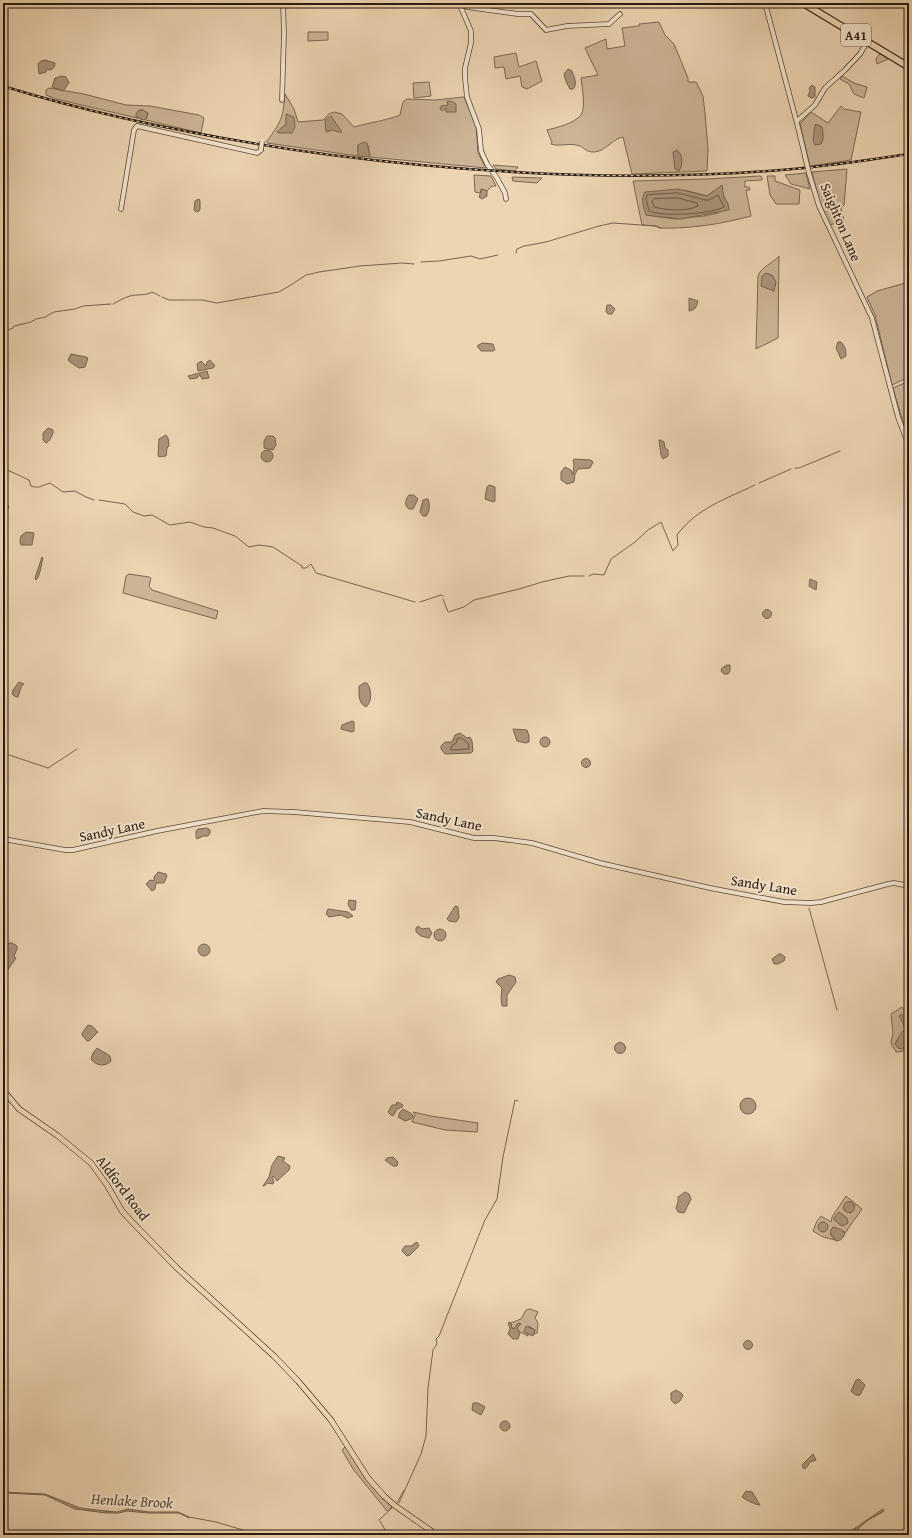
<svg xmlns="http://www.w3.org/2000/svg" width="912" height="1538" font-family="'Gentium Book Plus',serif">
  <rect width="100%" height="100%" fill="#edd5b3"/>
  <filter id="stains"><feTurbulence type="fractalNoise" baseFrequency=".005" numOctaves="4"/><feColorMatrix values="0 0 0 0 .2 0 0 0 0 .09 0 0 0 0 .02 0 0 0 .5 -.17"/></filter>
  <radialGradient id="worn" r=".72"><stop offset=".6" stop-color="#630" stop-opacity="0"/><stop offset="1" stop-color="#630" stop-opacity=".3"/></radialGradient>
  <g fill="#ccb597" stroke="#7b6852" fill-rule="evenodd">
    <path d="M659,22l6,13 9,9 14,34v4h8l7,14 2,17 3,36 -1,22 -75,3 -9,-37c-10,2 -15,11 -24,14 -13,4 -14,-5 -23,-6 -8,-2 -17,2 -25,-1l1,-2 -5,-12c9,-2 28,-7 34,-15 5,-7 1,-28 0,-37l17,-3 -13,-27 21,-9 1,10 18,-3 -3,-18 17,-2v-2z"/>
    <path d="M308,32h20v8l-20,1z"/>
    <path d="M516,53l3,14 17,-6 6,20 -15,8 -5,-2 -2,-11 -14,3 -2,-12 -9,1 -1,-11z"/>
    <path d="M880,53l8,6 -11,5 -1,-5z"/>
    <path d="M842,76l12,7 13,4 -3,11 -10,-4 -5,-10 -9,-5z"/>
    <path d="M429,82l2,14 -17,2 -1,-15z"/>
    <path d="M49,88l35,6 42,11 24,1 49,9 5,3 -3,15 -145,-34 -10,-4v-5z"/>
    <path d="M285,94l9,15 4,13 25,-2 6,-6 5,-2 8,2 12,13c13,-4 35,-7 46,-12l3,-13 4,-3 28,1 29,-3 12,29 2,27 8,15 -116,-11 -2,-12h-10v11l-91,-13v-2c14,-19 16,-23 18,-47z"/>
    <path d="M841,106l3,3 17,3 -10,48 -41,6 -10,-42 11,-12 17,11z"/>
    <path d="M493,165l25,2 -3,4 -19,-2z"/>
    <path d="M847,169l-3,36 -3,3 3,13 -15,4 -8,-17 -9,-36z"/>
    <path d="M806,173l4,16 -19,-5 -6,-9z"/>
    <path d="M474,175l17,1 5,10h-4l-5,5 -6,-2 -1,4 -5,-1z"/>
    <path d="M760,176l2,1v3l-17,1v6h4l1,3h-4l5,26c-29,8 -62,13 -92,12l-3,-2 -14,-1 -9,-44 74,-2zM721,186l3,11 4,7 -10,9 -14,3 -29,3 -29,-4 38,-25 23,6z"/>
    <path d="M767,176h8v5l25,9 -1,14h-23l-6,-9z"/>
    <path d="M512,177l30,1 -5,5 -24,-2z"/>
    <path d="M779,256l-1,82 -22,11 2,-73c3,-9 15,-13 21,-20z"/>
    <path d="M909,282v95l-17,8 -17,-70 -8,-18 10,-6z"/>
    <path d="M909,381v43l-5,2 -11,-38z"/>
    <path d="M129,574l20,3 2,1 -2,8 3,4 66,21 -2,8 -93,-26 3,-17z"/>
    <path d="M902,1007l7,11v4l-9,-6 4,9 1,4 -9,13 8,7 5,-4v4l-3,2 -10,1 -5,-9 2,-10 -2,-19z"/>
    <path d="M413,1112l18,4 47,7 -1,9 -32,-2 -33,-8 3,-8z"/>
    <path d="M846,1196l16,13 -17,24 -1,-2 -14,3 5,6 -12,-3 -10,-6 4,-10 4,-5 10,6 1,-5zM845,1204l10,1 -4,8 -7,-3z"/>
    <path d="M530,1309l8,3 -3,6 3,5 -1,10 -3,1 1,-4 -6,-4 -5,6 4,2v2l-10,-5 -1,-3 3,-4 -3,1 -3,4 -2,-1 -1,-5 10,-4 5,-9z"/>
    <path d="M346,1446l19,30 9,13 18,18 -5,4 -34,-42 -11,-19z"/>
  </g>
  <g fill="#ab957b" stroke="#77644f">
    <path d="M45,60l10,3c0,4 -2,6 -5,7l-3,-1 -1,3 -7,2 -1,-10 3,-3z"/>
    <path d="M568,69l4,2c2,6 6,13 1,18h-3c-3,-5 -5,-9 -6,-15z"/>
    <path d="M61,76l5,1 3,6 -6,8 -11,-4 3,-9z"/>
    <path d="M812,85l3,2v10l-3,1 -4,-2 2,-6 -1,-2z"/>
    <path d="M447,101h4l5,3v8h-10v-4l-4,3 -2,-2 1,-3 7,-1z"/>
    <path d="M139,110h4l5,3 -1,5 -3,2 -8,-3v-3z"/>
    <path d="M286,114l8,3 1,10 -3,6h-13l-2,-1 9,-8z"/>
    <path d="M331,116l11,16h-4l-5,-2 -7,2 -1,-12z"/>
    <path d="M816,124l6,3c1,6 2,12 -1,17l-6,1 -2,-5 2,-15z"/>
    <path d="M364,142l3,1 3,14 -12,-1v-11z"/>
    <path d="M677,150c6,5 6,15 2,21l-4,-2 -2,-17z"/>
    <path d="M722,185l2,12 4,7 1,6 -49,9 -34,-4c-2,-7 -6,-17 -1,-23l33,-3 29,7z"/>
    <path d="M482,189l5,2v5l-5,3 -3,-2z"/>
    <path d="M199,199l1,2v8l-1,2 -3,1 -2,-2 1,-9z"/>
    <path d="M766,273l6,2 4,7 -2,9 -13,-5 1,-10z"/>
    <path d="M689,298l9,3c-2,6 -2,9 -9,10z"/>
    <path d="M607,305h4l4,4 -3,5h-4l-2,-2z"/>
    <path d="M838,342h3c4,4 5,8 5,14l-5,3 -5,-11z"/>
    <path d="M482,343l11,1 2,6 -2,1h-12l-4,-5z"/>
    <path d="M71,354l15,3 2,1 -3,9 -6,1c-4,-3 -7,-4 -11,-8z"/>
    <path d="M210,360l5,6 -2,2 -15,3 -1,-7 4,-3 5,5 1,-4z"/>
    <path d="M207,371l2,7 -7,1 -2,-4 -3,3 -7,1 -2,-3z"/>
    <path d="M48,428l5,2c1,4 -4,12 -7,13l-3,-3v-7z"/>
    <path d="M166,435l2,3 1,8 -2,2 -1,8 -7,1 -1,-2 1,-16z"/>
    <path d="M267,436h6l2,2 1,7 -3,5 -9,-2v-7z"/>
    <path d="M659,440h2l3,2 1,6 3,2v6l-5,3c-3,-4 -3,-13 -4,-19z"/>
    <circle cx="267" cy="456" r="6"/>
    <path d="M574,459l17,1 2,2 -3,6 -12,1 -3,5 -1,8 -7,2 -6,-4v-8l4,-5 6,3 2,5 1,-11 -1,-3z"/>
    <path d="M489,485l6,2v14l-2,1 -8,-3 2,-12z"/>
    <path d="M409,495h5l4,4 -5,10h-4c-5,-3 -4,-10 0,-14z"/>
    <path d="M426,499h2c2,6 2,12 -2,17h-3l-3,-4 3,-12z"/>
    <path d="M26,532l8,1 -2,12h-11l-1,-3 1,-6z"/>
    <path d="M42,557l1,1c-2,7 -2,16 -7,22l-1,-2z"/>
    <path d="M810,579l7,3 -1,8 -7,-4z"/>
    <circle cx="767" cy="614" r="4.5"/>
    <path d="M727,665h3v6l-2,3h-4l-3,-3 1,-3z"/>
    <path d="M19,682l5,2 -3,3 -3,10h-2l-4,-3 1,-4z"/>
    <path d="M364,683h3c5,7 5,19 -1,24 -8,-4 -7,-13 -7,-21z"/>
    <path d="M352,721l2,1v9l-2,1 -11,-3 1,-4z"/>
    <path d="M513,729l14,1 2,6v6l-3,1 -9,-2z"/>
    <path d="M460,733l7,5 3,-1 2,4 1,10 -2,2 -26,1 -4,-5v-3l4,-4h7l3,-7z"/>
    <circle cx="545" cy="742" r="5"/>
    <circle cx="586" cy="763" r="4.5"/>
    <path d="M207,828l3,2v3l-2,3h-5l-6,3 -1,-2v-6l2,-2z"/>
    <path d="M158,872l8,2 1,2 -3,7h-8l-1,6 -3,2 -6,-7 4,-4 4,1v-4z"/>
    <path d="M349,900l7,1 -1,9h-4l-3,-6z"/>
    <path d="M455,906l3,1 1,11 -3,4 -7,-1 -2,-2z"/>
    <path d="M328,909l20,3 5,4 -5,2 -7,-3 -12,2 -3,-3z"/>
    <path d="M418,926l4,3 7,-1 3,5 -3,5 -8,-2 -5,-4v-4z"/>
    <circle cx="440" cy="935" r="6"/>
    <path d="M9,943h3l5,3v3l-3,7 2,2 -9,13h-4v-13l2,-2v-7z"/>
    <circle cx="204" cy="950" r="6"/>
    <path d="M779,954h2l4,3 -1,4 -6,3h-4l-2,-5z"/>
    <path d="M509,975l6,2 1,5 -9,13v11h-5l-1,-8 1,-10 -6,-6 2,-3z"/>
    <path d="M902,1014l7,8v23l-7,4 -4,-1 -3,-4 6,-11 4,-4 -1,-4 -5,-9z"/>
    <path d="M88,1025l4,1 6,6 -9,9h-2l-5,-6v-2z"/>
    <circle cx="620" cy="1048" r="5.5"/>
    <path d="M97,1048l13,8 1,5c-5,6 -16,5 -20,-2l2,-6z"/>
    <circle cx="748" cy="1106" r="8"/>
    <path d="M397,1102l6,3 -1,2 -5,2 -3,6 -2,1 -4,-4 4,-7h4z"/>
    <path d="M403,1109l9,5 1,3 -2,2 -6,2 -7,-4 2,-5z"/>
    <path d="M278,1156l7,2 -2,3 7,5 -1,4 -12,11 -4,-5 -1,1 2,5 -1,2 -5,-1 -4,3h-1l6,-9 3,-12z"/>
    <path d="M393,1157l5,5 -1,4h-4l-8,-6 2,-2z"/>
    <path d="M685,1192l4,2 2,5 -7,14 -6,-1 -2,-4 2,-6v-5z"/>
    <circle cx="849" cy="1207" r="5.5"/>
    <path d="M839,1212l8,6 1,5 -6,3 -8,-6v-2z"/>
    <circle cx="823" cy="1227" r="5"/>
    <path d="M833,1227l7,2 5,4c-1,4 -4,8 -9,8l-6,-9z"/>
    <path d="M417,1242l2,4 -9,9 -3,1 -4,-4 -1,-2 3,-4h6z"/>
    <path d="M510,1322l2,6 2,1 3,-5 3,-1 1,1 -4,4 3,5 -2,6h-5l-5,-5 2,-5 -2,-6z"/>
    <path d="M526,1326l9,4 -2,6 -9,-4z"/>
    <circle cx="748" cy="1345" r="4.5"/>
    <path d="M859,1379l6,6 -5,10c-4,1 -6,-1 -9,-4l5,-11z"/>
    <path d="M676,1390l5,3 2,2 -3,6 -5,3 -4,-4v-7z"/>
    <path d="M473,1403h5l7,4 -4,8 -9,-5z"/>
    <circle cx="505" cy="1426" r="5"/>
    <path d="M813,1454l3,6 -6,2 -3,5 -3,2 -2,-4z"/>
    <path d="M746,1491l6,1 8,13c-4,0 -14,-5 -18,-8z"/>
    <path d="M3,1492l42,2 35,14 26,3 11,1 11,-3 21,3h29l11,5v1l-10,-5h-31l-21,-2 -8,2h-13l-31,-4 -30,-14 -39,-2z"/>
    <path d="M883,1509l1,2c-5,4 -12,6 -17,10 -6,5 -13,13 -22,14z"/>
  </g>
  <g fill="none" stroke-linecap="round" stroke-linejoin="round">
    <g stroke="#6a5844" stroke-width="1">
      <path d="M678,193l27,7h4l9,-5 6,12c-12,7 -61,10 -75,4l-3,-12 1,-4z"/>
      <path d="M678,198l19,5 1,3c-12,6 -32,4 -44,1l-2,-6 2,-2z"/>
      <path d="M458,738h3l7,5 1,6 -18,1v-3l5,-4z"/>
    </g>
    <g stroke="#77644f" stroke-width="1">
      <path d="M516,253l1,-4 7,-3 22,-4 53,-16 14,-3 43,3 5,2"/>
      <path d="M421,262l18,-1 32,-5 9,3 18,-4"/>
      <path d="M162,297l7,3h33l15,3 62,-11 15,-9 12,-8 13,-3 41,-6 42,-3 12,1"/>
      <path d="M113,304c6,-3 10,-6 17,-8 7,-2 16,0 22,-4l8,4"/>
      <path d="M3,328l5,2 5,-2 1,-2 17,-4 5,-3 9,-2 9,-5 21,-3 8,-3 28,-2"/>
      <path d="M3,468l26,12 2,6 3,1h5l11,-4 13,9 12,-1 11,6 8,3"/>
      <path d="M795,468h4l41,-17"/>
      <path d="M759,483l32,-14"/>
      <path d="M99,500l26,4 8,8 11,4 8,-1 18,10 20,-3 14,5 9,1 22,8 14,11 10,-2 14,2 29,19v2h4l5,-4 5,9 99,29"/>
      <path d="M589,576l4,-2 11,1 7,-16 24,-17 13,-12 13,-8 12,29 5,-6 -1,-10c20,-27 49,-36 78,-50"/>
      <path d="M443,599l5,13 16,-5 10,-7 49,-12 19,-6 27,-6h15"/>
      <path d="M420,602l21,-7 2,1"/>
      <path d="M3,753l45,15 29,-19"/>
      <path d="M809,908l28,102"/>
      <path d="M397,1503l7,-13"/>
      <path d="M399,1503l22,-49 5,-18 2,-48 5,-38 4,-6 -1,-5 3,-3 46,-116 12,-21 6,-42 12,-57 3,1"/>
      <path d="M105,1511l6,1"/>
      <path d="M189,1517l27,5 44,13"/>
      <path d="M379,1520l13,-12"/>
      <path d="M380,1521l8,14"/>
    </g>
    <g stroke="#5b4937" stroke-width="5.5">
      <g id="minor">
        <path d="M459,3l12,28v12l-6,25v10l2,19 12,32 2,22 6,13 10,14 8,15 1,6"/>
        <path d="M765,3l34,128 8,34"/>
        <path d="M460,4l7,3 51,7h13l15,16 21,-4 42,-2 11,-10"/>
        <path d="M282,100l2,-67 -1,-30"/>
        <path d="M797,121l18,-16 10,-17 20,-18 15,-16 7,-12"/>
        <path d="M809,173l10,33 53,112 26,99 11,29"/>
        <path d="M121,209l13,-79 3,-4 120,27 4,-3"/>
        <path d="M3,507h3"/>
        <path d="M3,839l62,11h8l84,-19 106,-20 31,1 116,10 64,16h20l38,5 68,20 110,25 74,14 27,1 10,-1 67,-18 6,-1 15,3"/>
      </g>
    </g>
    <g stroke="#2a1a0e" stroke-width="6">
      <path id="major" d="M3,1090l16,19 39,27 33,27 16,22 15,26 11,12 44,45 97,88 24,25 33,39 37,58 16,18 10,9 43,30"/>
    </g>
    <g stroke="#2a1a0e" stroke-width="8">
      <path id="highway" d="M803,3l106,64"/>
    </g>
    <use href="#minor" stroke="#f3e4ce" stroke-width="4"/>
    <use href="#major" stroke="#edd5b3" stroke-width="5"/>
    <use href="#highway" stroke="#edd5b3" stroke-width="6"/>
    <g stroke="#2a1a0e" stroke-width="2.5">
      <path id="rail" d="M3,86c106,33 218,54 328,69 149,19 301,27 450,15 43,-3 86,-10 128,-16"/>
    </g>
    <use href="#rail" stroke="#f3e4ce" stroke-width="1" stroke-dasharray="3" stroke-linecap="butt"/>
    <g stroke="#5b4937" stroke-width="5.5" stroke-linecap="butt">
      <g id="minor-bridge">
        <path d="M261,150l1,-9"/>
        <path d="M807,165l2,8"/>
      </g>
    </g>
    <use href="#minor-bridge" stroke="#f3e4ce" stroke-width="4"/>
  </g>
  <g text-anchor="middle" stroke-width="4" stroke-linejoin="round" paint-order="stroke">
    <rect fill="#f3e4ce" stroke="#665748" stroke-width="1" x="841" y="24" width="30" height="22" rx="3"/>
    <g font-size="13" font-weight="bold" fill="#2a1a0e">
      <text x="856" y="40">A41</text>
    </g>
    <g font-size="14" fill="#2a1a0e" stroke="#f3e4ce">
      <text transform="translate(841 222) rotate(67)" y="5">Saighton Lane</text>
      <text transform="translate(449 819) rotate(12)" y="5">Sandy Lane</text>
      <text transform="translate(112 830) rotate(-12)" y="5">Sandy Lane</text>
      <text transform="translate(764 885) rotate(9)" y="5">Sandy Lane</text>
      <text transform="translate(123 1188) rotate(53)" y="5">Aldford Road</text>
    </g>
    <g font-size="15" font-style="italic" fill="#5e4b3a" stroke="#f3e4ce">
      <text transform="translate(132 1501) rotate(3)" y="5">Henlake Brook</text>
    </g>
  </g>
  <rect width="912" height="1538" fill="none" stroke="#edd5b3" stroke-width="16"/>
  <rect x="4" y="4" width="904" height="1530" fill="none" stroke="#2a1a0e" stroke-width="2"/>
  <rect x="8" y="8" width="896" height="1522" fill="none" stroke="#2a1a0e"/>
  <rect width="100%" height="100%" filter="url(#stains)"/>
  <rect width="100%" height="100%" fill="url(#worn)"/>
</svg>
